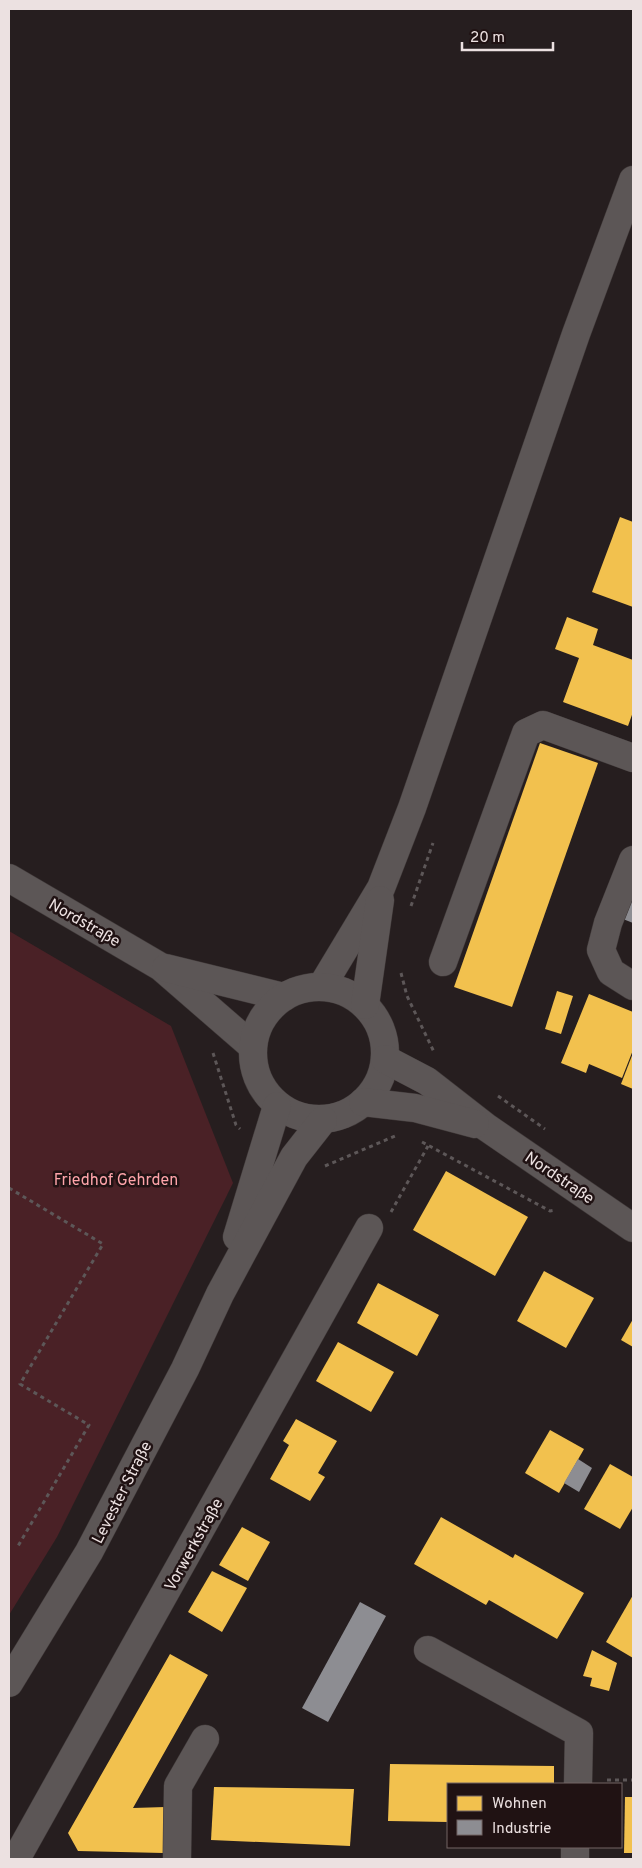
<svg xmlns="http://www.w3.org/2000/svg" width="642" height="1868" font-family="Overpass,sans-serif">
  <rect width="100%" height="100%" fill="#261e1f"/>
  <path fill="#4a2126" d="M9,931l162,95 62,157 -176,354 -48,78z"/>
  <g fill="#f2c14e">
    <path d="M620,517l13,5v85l-41,-15z"/>
    <path d="M567,617l31,12 -5,16 40,15v52l-5,14 -65,-24 16,-44 -24,-9z"/>
    <path d="M540,743l58,20 -86,244 -58,-20z"/>
    <path d="M557,991l16,5 -12,38 -16,-5z"/>
    <path d="M589,994l44,18v38l-11,28 -33,-14 -3,9 -25,-10z"/>
    <path d="M633,1053v36l-12,-5z"/>
    <path d="M446,1171l82,46 -33,59 -82,-46z"/>
    <path d="M544,1271l50,27 -28,50 -49,-27z"/>
    <path d="M378,1283l61,32 -22,41 -60,-33z"/>
    <path d="M633,1319v28l-12,-7z"/>
    <path d="M338,1342l56,30 -23,40 -55,-31z"/>
    <path d="M296,1419l41,22 -19,32 7,4 -15,24 -40,-22 19,-34 -6,-4z"/>
    <path d="M550,1430l34,19 -25,44 -34,-20z"/>
    <path d="M610,1464l23,13v30l-13,22 -36,-20z"/>
    <path d="M441,1517l72,41 2,-4 69,39 -27,46 -68,-39 -3,5 -72,-41z"/>
    <path d="M242,1527l28,15 -22,39 -29,-16z"/>
    <path d="M212,1571l35,17 -25,44 -34,-20z"/>
    <path d="M633,1595v63l-27,-16z"/>
    <path d="M592,1650l25,13 -8,28 -19,-5 2,-8 -9,-2z"/>
    <path d="M170,1654l38,21 -75,133 32,-1 -2,46 -85,-2 -10,-18z"/>
    <path d="M390,1764l164,2v18h-106v38l-60,-1z"/>
    <path d="M214,1787l140,2 -4,57 -139,-6z"/>
    <path d="M625,1797h8v56h-9z"/>
  </g>
  <g fill="#8d8d92">
    <path d="M633,893v30l-10,-4z"/>
    <path d="M578,1459l14,9 -13,24 -15,-9z"/>
    <path d="M360,1602l26,14 -58,106 -26,-14z"/>
  </g>
  <g fill="none" stroke-linecap="round" stroke-linejoin="round">
    <g stroke="#3f3838" stroke-width="29">
      <g id="minor">
        <path d="M633,860l-25,63 -7,27 10,22 22,14"/>
        <path d="M9,878l152,89 91,79"/>
        <path d="M443,962l83,-229 17,-8 90,33"/>
        <path d="M166,968l118,29"/>
        <path d="M322,986l59,-98 31,-80 164,-474 57,-154"/>
        <circle cx="319" cy="1053" r="66"/>
        <path d="M365,1005l15,-105"/>
        <path d="M385,1059l42,22 59,46 147,101"/>
        <path d="M363,1102l52,6 60,16"/>
        <path d="M237,1237l40,-131"/>
        <path d="M428,1650l151,83 -1,51"/>
        <path d="M9,1683l80,-131 96,-183 35,-75 74,-137 29,-37"/>
        <path d="M16,1859l353,-631"/>
        <path d="M177,1859l1,-73 27,-47"/>
        <path d="M575,1859v-12"/>
      </g>
    </g>
    <g stroke="#5d5758" stroke-width="3" stroke-dasharray="4 4" stroke-linecap="butt">
      <path d="M411,906l22,-63"/>
      <path d="M401,973l6,23 27,56"/>
      <path d="M213,1053l23,72 4,4"/>
      <path d="M498,1096l47,33"/>
      <path d="M422,1142l128,69 6,-1"/>
      <path d="M325,1166l70,-30"/>
      <path d="M9,1188l94,56 -83,140 69,41 -71,121"/>
      <path d="M391,1212l37,-66"/>
      <path d="M607,1780h26"/>
    </g>
    <use href="#minor" stroke="#5c5656" stroke-width="28"/>
  </g>
  <g text-anchor="middle" stroke-width="5" stroke-linejoin="round" paint-order="stroke">
    <g font-size="16" fill="#ece1e1" stroke="#201213">
      <text transform="translate(85 922) rotate(30)" y="6">Nordstraße</text>
      <text transform="translate(560 1177) rotate(34)" y="6">Nordstraße</text>
      <text transform="translate(121 1492) rotate(-63)" y="6">Levester Straße</text>
      <text transform="translate(193 1544) rotate(-61)" y="6">Vorwerkstraße</text>
    </g>
    <g font-size="16" fill="#fea4aa" stroke="#201213">
      <text x="116" y="1185">Friedhof Gehrden</text>
    </g>
  </g>
  <rect width="642" height="1868" fill="none" stroke="#ece1e1" stroke-width="20"/>
  <rect x="447" y="1783" width="175" height="65" fill="#201213" stroke="#726565"/>
  <rect x="457" y="1796" width="25" height="15" fill="#f2c14e" stroke="#726565"/>
  <text x="492" y="1808" font-size="15" fill="#ece1e1">Wohnen</text>
  <rect x="457" y="1820" width="25" height="15" fill="#8d8d92" stroke="#726565"/>
  <text x="492" y="1833" font-size="15" fill="#ece1e1">Industrie</text>
  <path d="M462 42v8h91v-8" fill="none" stroke="#ece1e1" stroke-width="2.5"/>
  <text x="470" y="42" font-size="15" fill="#ece1e1" stroke="#201213" stroke-width="4" paint-order="stroke">20 m</text>
</svg>
